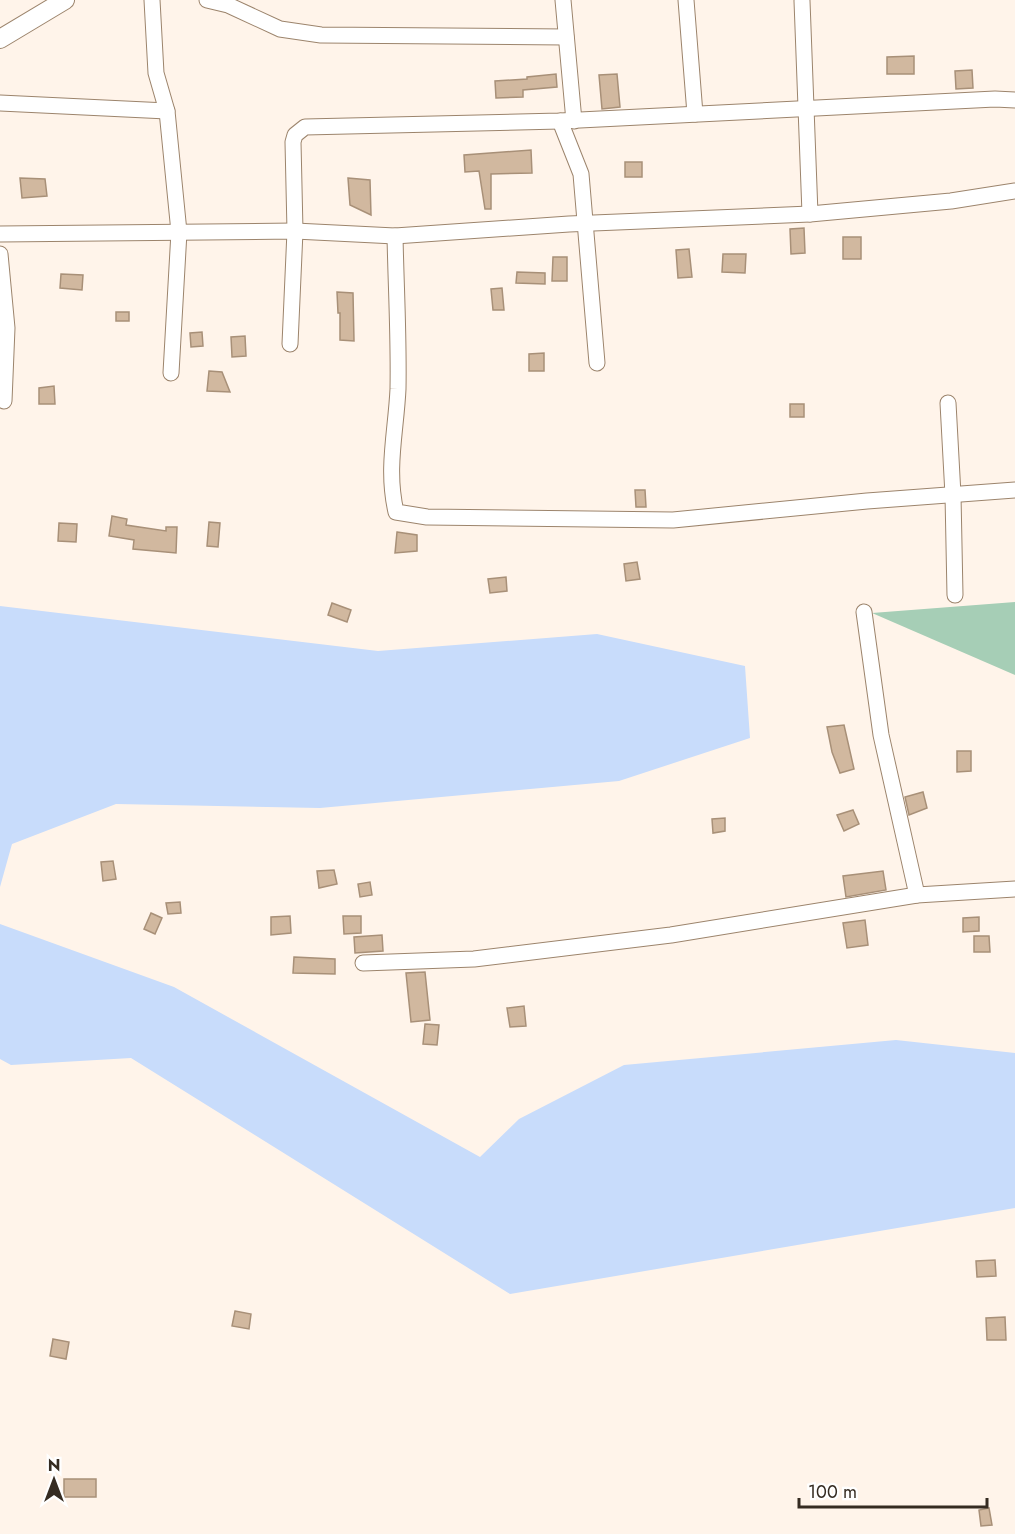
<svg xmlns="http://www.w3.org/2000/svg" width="1015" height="1534" font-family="Jost,sans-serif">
  <rect width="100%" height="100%" fill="#fff4ea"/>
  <path fill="#a6ceb6" d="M1015,602v73l-143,-62z"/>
  <g fill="#c8dcfb">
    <path d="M0,606l378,45 219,-17 148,32 5,72 -131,43 -299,27 -204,-4 -104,40 -12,43z"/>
    <path d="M0,924l174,63 306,170 39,-38 105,-54 272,-25 119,13v155l-505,86 -379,-236 -120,7 -11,-6z"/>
  </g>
  <g fill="#d1b89f" stroke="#a89078" stroke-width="1.5">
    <path d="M914,56v18h-27v-17z"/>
    <path d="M972,70l1,18 -17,1 -1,-18z"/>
    <path d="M556,74l1,13 -34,3v7l-27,1 -1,-17 32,-2v-2z"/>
    <path d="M617,74l3,33 -18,2 -3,-34z"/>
    <path d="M531,150l1,23 -41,1v35h-6l-6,-38 -14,1 -1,-17z"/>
    <rect x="625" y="162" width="17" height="15"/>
    <path d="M20,178l25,1 2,17 -25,2z"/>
    <path d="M348,178l22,2 1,35 -21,-10z"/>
    <path d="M804,228l1,25 -14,1 -1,-25z"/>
    <rect x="843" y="237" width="18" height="22"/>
    <path d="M689,249l3,28 -14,1 -2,-28z"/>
    <path d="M723,254h23l-1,19 -23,-1z"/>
    <path d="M553,257h14v24h-15z"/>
    <path d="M517,272l28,1v11l-29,-1z"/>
    <path d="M61,274l22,1 -1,15 -22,-2z"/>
    <path d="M502,288l2,22h-11l-2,-21z"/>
    <path d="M337,292l16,1 1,48 -14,-1v-27h-2z"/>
    <rect x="116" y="312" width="13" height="9"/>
    <path d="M202,332l1,14 -12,1 -1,-14z"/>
    <path d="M245,336l1,20 -14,1 -1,-20z"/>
    <path d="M544,353v18h-15v-17z"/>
    <path d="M209,371l13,1 8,20 -23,-1z"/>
    <path d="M54,386l1,18h-16v-16z"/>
    <rect x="790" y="404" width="14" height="13"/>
    <path d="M635,490h10l1,17h-10z"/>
    <path d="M112,516l15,3 -1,6 40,6v-4h11l-1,26 -43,-4 1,-9 -25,-4z"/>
    <path d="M209,522l11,1 -2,24 -11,-1z"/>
    <path d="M59,523l18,1 -1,18 -18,-1z"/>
    <path d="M397,532l20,3v16l-22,2z"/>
    <path d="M637,562l3,17 -14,2 -2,-17z"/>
    <path d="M506,577l1,14 -17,2 -2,-14z"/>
    <path d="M332,603l19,7 -4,12 -19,-7z"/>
    <path d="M844,725l10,44 -14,4 -8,-21 -5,-25z"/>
    <path d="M957,751h14v20l-14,1z"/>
    <path d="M923,792l4,16 -18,7 -4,-18z"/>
    <path d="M853,810l6,14 -15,7 -7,-16z"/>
    <path d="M725,818v13l-12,2 -1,-14z"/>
    <path d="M113,861l3,18 -13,2 -2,-19z"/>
    <path d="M334,870l3,14 -18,4 -2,-17z"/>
    <path d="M883,871l3,19 -40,7 -3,-21z"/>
    <path d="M370,882l2,13 -12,2 -2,-13z"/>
    <path d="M180,902l1,11 -13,1 -2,-11z"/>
    <path d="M151,913l11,5 -7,16 -11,-5z"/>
    <path d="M290,916l1,17 -20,2v-18z"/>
    <path d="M343,916h18v17l-17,1z"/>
    <path d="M979,917v14l-16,1v-14z"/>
    <path d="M865,920l3,25 -21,3 -4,-25z"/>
    <path d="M382,935l1,16 -28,2 -1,-16z"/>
    <path d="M974,936h15l1,16h-16z"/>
    <path d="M294,957l41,2v15l-42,-1z"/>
    <path d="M425,972l5,48 -19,2 -5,-49z"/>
    <path d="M524,1006l2,20 -16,1 -3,-19z"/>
    <path d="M425,1024l14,1 -2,20 -14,-1z"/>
    <path d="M995,1260l1,16 -19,1 -1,-16z"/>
    <path d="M235,1311l16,3 -2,15 -17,-3z"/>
    <path d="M1005,1317l1,23h-19l-1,-22z"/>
    <path d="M53,1339l16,3 -3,17 -16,-3z"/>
    <rect x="64" y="1479" width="32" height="18"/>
    <path d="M989,1508l3,17 -11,1 -2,-16z"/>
  </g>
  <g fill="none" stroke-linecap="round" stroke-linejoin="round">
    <g stroke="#9c846c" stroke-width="17">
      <g id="minor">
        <path d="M152,0l4,73 11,38 12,121 -8,141"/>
        <path d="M207,0l21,5 52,24 41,6 245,2"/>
        <path d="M563,0l11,121"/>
        <path d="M686,0l9,114"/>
        <path d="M802,1l8,213"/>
        <path d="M0,103l167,8"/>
        <path d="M560,121l21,53 16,189"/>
        <path d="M0,234l295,-3 100,5 174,-12 241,-10 141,-13 64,-10"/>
        <path d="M395,236c1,51 4,102 3,153 -2,43 -12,80 -2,123l31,5 246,3 194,-19 148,-11"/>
        <path d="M0,254l7,74 -3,73"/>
        <path d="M290,344l5,-113 -2,-89 2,-7 10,-8 255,-6 435,-22 20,1"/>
        <path d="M948,403l5,92 2,100"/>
        <path d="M864,612l17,123 36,160"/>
        <path d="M363,963l111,-4 197,-24 246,-40 98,-6"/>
      </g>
    </g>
    <g stroke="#9c846c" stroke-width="20">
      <path id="tertiary" d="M0,39l65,-39"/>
    </g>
    <use href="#minor" stroke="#fff" stroke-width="15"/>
    <use href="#tertiary" stroke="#fff" stroke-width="18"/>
  </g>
  <g transform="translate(54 1480)" stroke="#ffffff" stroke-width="4.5" paint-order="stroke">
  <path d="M0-4.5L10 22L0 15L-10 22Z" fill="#352b21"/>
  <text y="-9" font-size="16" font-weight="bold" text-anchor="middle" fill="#352b21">N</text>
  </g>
  <path d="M799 1498v9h188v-9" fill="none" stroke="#352b21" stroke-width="3"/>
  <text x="808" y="1498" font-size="18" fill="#352b21" stroke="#ffffff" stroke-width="4.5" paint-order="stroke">100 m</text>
</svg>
